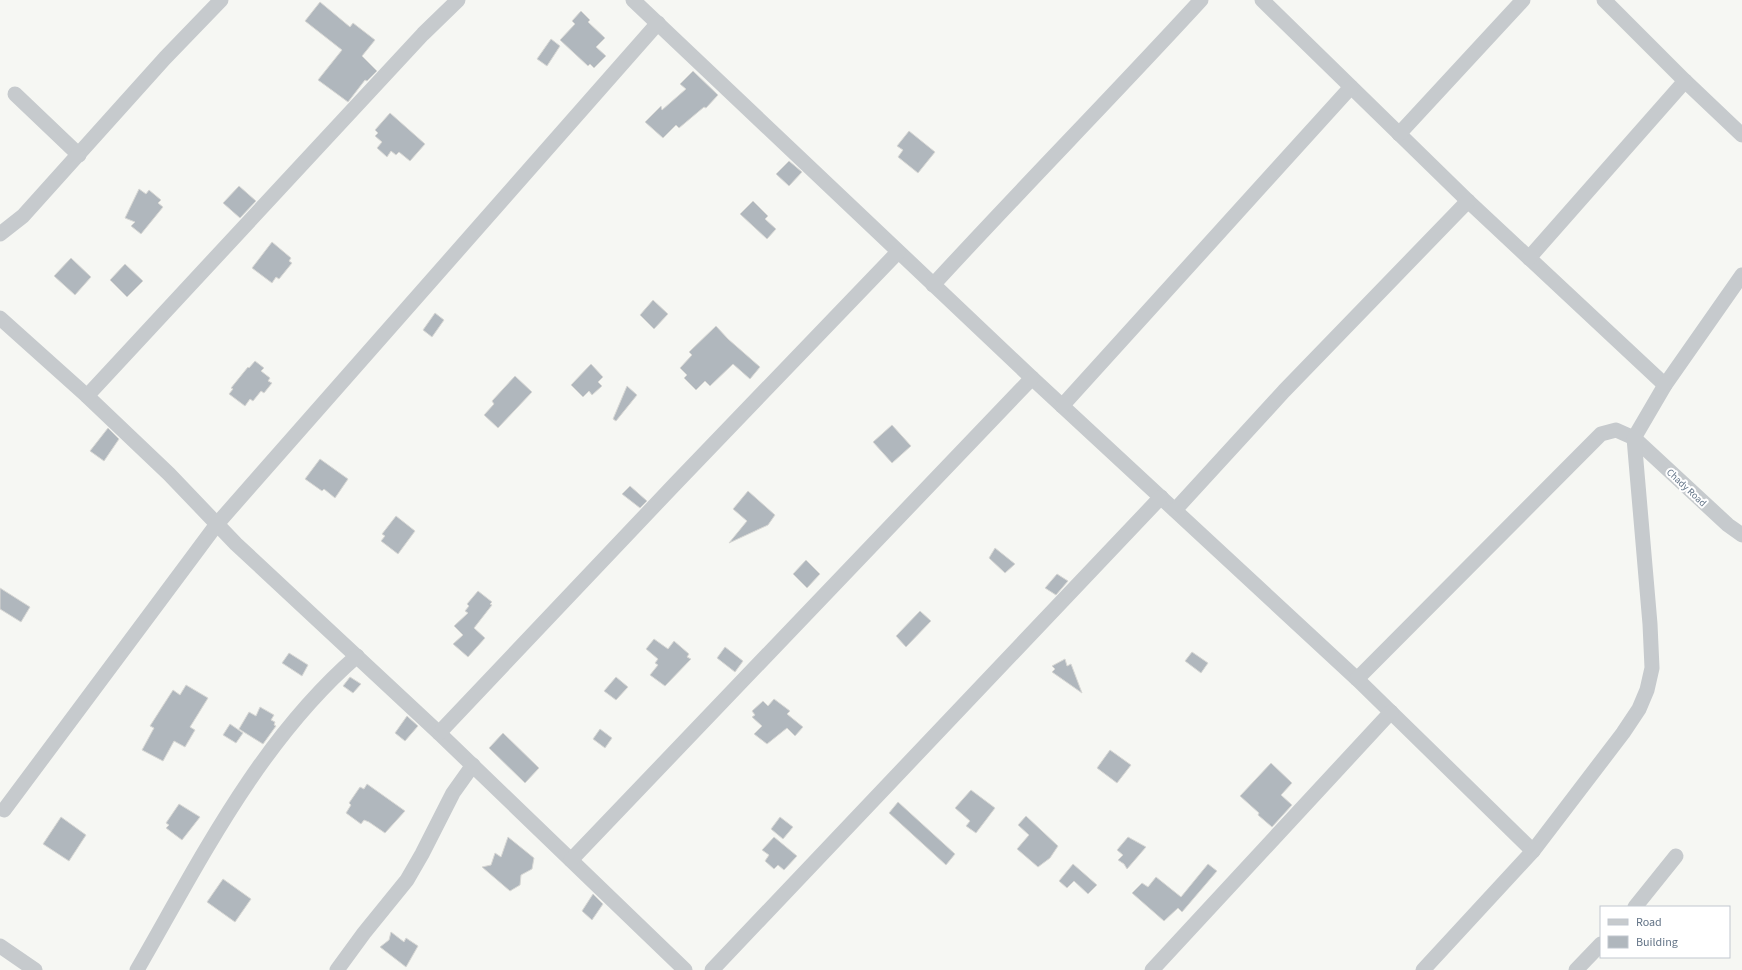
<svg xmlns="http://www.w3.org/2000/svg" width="1742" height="970" font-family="'Source Sans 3',sans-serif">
  <rect width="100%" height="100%" fill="#f6f7f3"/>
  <g fill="#b0b7bd" stroke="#d8d8d5">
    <path d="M320,2l30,25 3,-4 22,17 -13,16 15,15 -10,10 -2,-1 -17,22 -30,-22 24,-30 -37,-29z"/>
    <path d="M581,11l9,9 -2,2 17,16 -9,9 10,9 -12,12 -4,-4 -2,2 -28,-26 15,-16 -3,-3z"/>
    <path d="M551,39l9,7 -13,20 -10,-7z"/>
    <path d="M693,71l25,24 -12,13 -2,-1 -25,21 -3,-3 -13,13 -18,-16 16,-16 1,4 24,-21 -6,-5z"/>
    <path d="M390,113l35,31 -15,17 -11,-9 -3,3 -5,-4 -4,6 -10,-9 5,-6 -7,-6 3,-3 -3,-3z"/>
    <path d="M909,131l26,21 -17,21 -20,-16 5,-7 -6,-4z"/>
    <path d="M789,161l13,11 -13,14 -13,-12z"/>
    <path d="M239,186l17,15 -16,17 -17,-15z"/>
    <path d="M139,189l7,5 3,-4 12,10 -3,3 5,4 -22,27 -10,-8 4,-4 -10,-4z"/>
    <path d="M753,201l15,15 -3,3 11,10 -9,10 -27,-25z"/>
    <path d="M272,242l19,16 -2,3 3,2 -13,16 -3,-2 -4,6 -20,-15z"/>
    <path d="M71,258l20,19 -16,18 -21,-19z"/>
    <path d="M125,264l18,17 -16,16 -17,-17z"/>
    <path d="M653,300l15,14 -14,15 -14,-14z"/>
    <path d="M435,313l9,7 -12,17 -9,-7z"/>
    <path d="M716,326l12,13 32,28 -10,12 -17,-15 -23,22 -5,-5 -9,9 -12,-12 3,-3 -7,-7 12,-13 -3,-3z"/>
    <path d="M255,361l9,7 -3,3 9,7 -2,3 4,2 -8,10 -3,-2 -8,10 -3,-2 -5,7 -16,-12 4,-5 -2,-1 17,-21 1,1z"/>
    <path d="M591,364l12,13 -5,5 4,4 -10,9 -3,-4 -6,6 -12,-12z"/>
    <path d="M515,376l17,16 -34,36 -14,-13 10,-11 -2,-3z"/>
    <path d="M627,386l10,9 -21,26 -3,-2z"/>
    <path d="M892,425l19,21 -19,17 -19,-21z"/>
    <path d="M108,428l11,11 -15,22 -14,-10z"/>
    <path d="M320,459l28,20 -13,19 -11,-9 -2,2 -17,-12z"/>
    <path d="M630,486l17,15 -7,7 -18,-14z"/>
    <path d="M748,491l27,24 -7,10 -39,18 18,-22 -14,-12z"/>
    <path d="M396,516l19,15 -17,23 -17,-13 4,-5 -3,-2z"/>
    <path d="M995,548l20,16 -10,9 -16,-15z"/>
    <path d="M806,560l14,14 -13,14 -14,-14z"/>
    <path d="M1057,574l11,7 -12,14 -11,-7z"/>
    <path d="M0,588l30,19 -9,15 -21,-13z"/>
    <path d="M478,591l14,11 -2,2 2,1 -18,23 11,10 -17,19 -15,-13 10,-9 -9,-9 14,-13 -3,-2 4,-5 -2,-2z"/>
    <path d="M920,611l11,10 -25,26 -10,-11z"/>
    <path d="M654,639l14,10 6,-8 15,13 -2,3 4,2 -26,27 -15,-11 8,-10 -3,-2 3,-4 -12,-10z"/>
    <path d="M725,647l18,14 -8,11 -18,-14z"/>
    <path d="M1192,652l16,11 -7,10 -16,-12z"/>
    <path d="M289,653l19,12 -6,11 -20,-13z"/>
    <path d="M1065,659l2,7 4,-2 11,29 -30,-21 3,-3 -3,-3z"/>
    <path d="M350,677l11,7 -8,9 -10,-7z"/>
    <path d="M616,677l12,10 -12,13 -12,-9z"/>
    <path d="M186,685l22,13 -18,29 5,3 -10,17 -11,-6 -11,20 -21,-11 12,-22 -4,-2 23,-36 7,5z"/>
    <path d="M774,699l16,12 -3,3 16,13 -8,9 -8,-8 -20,16 -13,-10 8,-8 -10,-9 3,-2 -3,-4 11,-10 5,5z"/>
    <path d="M260,707l14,8 -3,5 4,2 -1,3 2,1 -13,18 -24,-15 10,-17 7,4z"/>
    <path d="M407,716l11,10 -13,15 -10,-8z"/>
    <path d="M230,724l13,9 -7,10 -13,-8z"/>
    <path d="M600,729l12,9 -7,10 -12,-9z"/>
    <path d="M503,733l36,35 -14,15 -36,-35z"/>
    <path d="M1110,750l21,15 -14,18 -20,-15z"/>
    <path d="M1271,763l21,20 -11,12 11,10 -20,22 -14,-12 1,-2 -19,-17z"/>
    <path d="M367,784l38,27 -20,22 -16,-11 -5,-2 -3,4 -15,-11 5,-8 -2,-2 11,-16 4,2z"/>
    <path d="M971,790l24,18 -19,25 -10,-7 4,-5 -15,-13z"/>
    <path d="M898,802l57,52 -9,11 -57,-52z"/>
    <path d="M179,804l21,13 -18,23 -16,-12 3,-3 -3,-2z"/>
    <path d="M1026,816l32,30 -8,12 -12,9 -21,-18 12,-14 -11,-10z"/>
    <path d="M61,817l25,18 -17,26 -26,-17z"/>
    <path d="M780,817l13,10 -10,12 -12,-10z"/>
    <path d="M508,837l26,21 -2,11 -11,6 -1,10 -10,6 -28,-24 9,-2 4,-12 6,4z"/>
    <path d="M774,837l23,19 -13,14 -6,-5 -4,4 -9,-8 4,-6 -7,-5z"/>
    <path d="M1128,837l18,10 -19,22 -3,-5 -6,-4 5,-5 -6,-5z"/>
    <path d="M1073,864l24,21 -9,9 -14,-13 -7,7 -8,-7z"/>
    <path d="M1208,864l9,7 -35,41 -4,-4 -14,13 -32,-28 10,-10 6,4 8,-10 25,20z"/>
    <path d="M223,879l28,20 -16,23 -28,-20z"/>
    <path d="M593,894l10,10 -11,16 -10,-9z"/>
    <path d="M391,932l13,10 2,-4 12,8 -12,21 -26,-20 9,-7z"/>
  </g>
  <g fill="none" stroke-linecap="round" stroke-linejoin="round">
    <g stroke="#c6cacd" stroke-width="15">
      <path d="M633,0l399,378 325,301 176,172"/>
      <path d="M1262,0l206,201 197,184"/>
      <path d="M1604,0l81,81 57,54"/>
      <path d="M15,94l64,61"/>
      <path d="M1399,134l124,-134"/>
      <path d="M0,234l23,-18 142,-158 56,-58"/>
      <path d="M1529,258l156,-177"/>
      <path d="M933,285c88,-96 180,-189 268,-285"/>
      <path d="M0,318l87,78 82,78 67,70 203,189 246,237"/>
      <path d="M87,396l336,-362 35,-34"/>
      <path d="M1062,406l289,-319"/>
      <path d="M1175,510l109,-119 184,-190"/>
      <path d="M1357,679l244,-245 15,-4 18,8 94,87 14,10"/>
      <path d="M439,733l236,-249 223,-232"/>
      <path d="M4,810l213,-286 441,-501"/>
      <path d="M571,860l461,-482"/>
      <path d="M1635,907l41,-51"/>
      <path d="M0,946l35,24"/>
      <path d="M137,970c64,-111 122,-229 220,-314"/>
      <path d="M337,970l27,-37 43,-53 15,-26 31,-61 20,-28"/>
      <path d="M712,970l449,-473"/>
      <path d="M1152,970l239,-258"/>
      <path d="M1423,970l110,-119 90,-118 16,-24 8,-19 5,-22 -2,-44 -16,-186 31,-53 77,-110"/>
      <path d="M1576,970l25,-26"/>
    </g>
  </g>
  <g text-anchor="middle" stroke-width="4" stroke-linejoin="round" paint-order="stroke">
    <g font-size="10" fill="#637487" stroke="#fff">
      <text transform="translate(1687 487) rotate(43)" y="4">Chady Road</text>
    </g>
  </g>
  <rect x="1600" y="906" width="130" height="52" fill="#ffffff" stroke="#c1c7cf"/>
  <rect x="1608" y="919" width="20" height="6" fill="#c6cacd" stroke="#c1c7cf"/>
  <text x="1636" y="926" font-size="12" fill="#637487">Road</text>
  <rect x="1608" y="936" width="20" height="12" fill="#b0b7bd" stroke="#c1c7cf"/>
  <text x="1636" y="946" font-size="12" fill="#637487">Building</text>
</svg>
